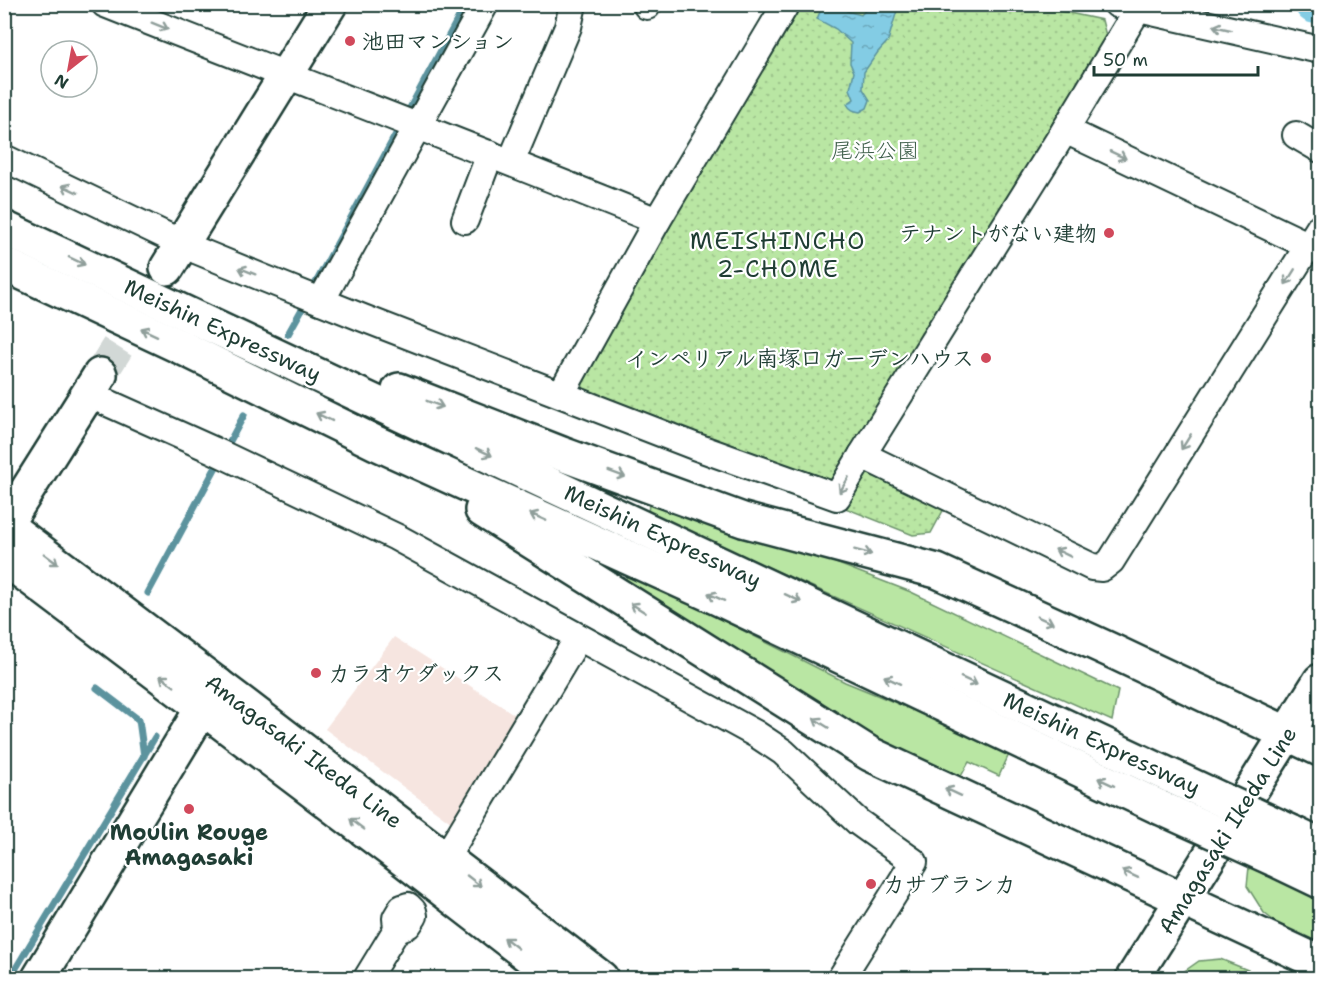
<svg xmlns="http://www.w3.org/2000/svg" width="1325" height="983" font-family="'Shantell Sans','Klee One',sans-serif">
  <defs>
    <pattern id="park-dots" width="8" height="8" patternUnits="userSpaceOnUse" patternTransform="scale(1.5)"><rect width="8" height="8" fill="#b9e6a3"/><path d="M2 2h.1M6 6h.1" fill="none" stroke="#9fc68d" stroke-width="1.8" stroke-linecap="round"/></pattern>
    <pattern id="water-ripples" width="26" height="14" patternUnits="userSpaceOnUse" patternTransform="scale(1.5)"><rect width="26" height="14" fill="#83cce4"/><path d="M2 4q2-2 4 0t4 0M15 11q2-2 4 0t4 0" fill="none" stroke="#6ba7ba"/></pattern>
  </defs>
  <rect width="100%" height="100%" fill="#fff"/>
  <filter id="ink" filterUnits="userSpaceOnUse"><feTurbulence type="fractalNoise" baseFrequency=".0167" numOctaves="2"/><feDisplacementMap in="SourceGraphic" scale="12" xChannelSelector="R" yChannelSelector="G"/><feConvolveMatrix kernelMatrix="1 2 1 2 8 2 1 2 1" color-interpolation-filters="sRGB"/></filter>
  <g filter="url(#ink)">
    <path fill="#f6e5e0" d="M394,637l126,81 -68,105 -127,-94z"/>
    <g fill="#b9e6a3" stroke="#6c926c" stroke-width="1.5">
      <path d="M649,504l166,51 96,37 207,99 -6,30 -464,-208z"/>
      <path d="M629,573l216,109 166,68 -12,26 -30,-14 -9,16 -118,-58 -222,-132z"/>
      <path d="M1249,867l71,33v36l-5,7 -32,-15 -19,-15 -17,-27z"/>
      <path d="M1220,959l48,19h-91l2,-3 20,-14z"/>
    </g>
    <g fill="url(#park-dots)" stroke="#6c926c" stroke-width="1.5">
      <path d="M1027,4l75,16 4,16 6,4 -282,447 -246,-96 -4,-16 216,-370z"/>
      <path d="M873,470l73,35 -15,28 -18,2 -73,-29 21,-32z"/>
    </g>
    <path fill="url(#water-ripples)" stroke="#5b939e" stroke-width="1.5" d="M823,5h21l3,6 14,4 9,-10h22l6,2 -10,34 -10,11 -14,20 -1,17 7,11 -3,8 -7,4c-6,-1 -10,-2 -13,-8l7,-5 -4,-10 4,-17 -4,-9 1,-20 -15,-14 -19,-10z"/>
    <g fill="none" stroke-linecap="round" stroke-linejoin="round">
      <g stroke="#5b939e" stroke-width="7">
        <path d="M311,292l155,-288"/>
        <path d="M288,334l18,-32"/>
        <path d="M148,593l96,-178"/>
        <path d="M97,688l42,32 5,36"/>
        <path d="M10,978l145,-241"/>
      </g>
      <path stroke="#83cce4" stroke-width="39" d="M1314,4l6,1"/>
      <path stroke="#d2d8d6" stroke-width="33" stroke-dasharray="33 16" stroke-linecap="butt" d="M100,375l47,-75"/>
      <g stroke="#1f3d34" stroke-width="30">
        <g id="street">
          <path d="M105,4c184,73 369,143 552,217"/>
          <path d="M1117,4l203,46"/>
          <path d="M647,6v-2"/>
          <path d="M1065,130l255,121"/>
          <path d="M1296,135l24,14"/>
          <path d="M4,158l194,93 63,26 102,41 331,128 143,51 25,-42 230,112 10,1 9,-7 209,-334"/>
          <path d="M511,162l57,-135 5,-23"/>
          <path d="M465,220l25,-66"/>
          <path d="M321,301l164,-297"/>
          <path d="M88,394l125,56 183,87 360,197 27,18 75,70 56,40 -73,116"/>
          <path d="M561,394l96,-173 129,-217"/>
          <path d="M862,455l203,-325 73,-121"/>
          <path d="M445,859l133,-221"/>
          <path d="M367,978l30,-49 -1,-11 6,-10 6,-2 5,5 1,5 -6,9 -11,4"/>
        </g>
      </g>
      <g stroke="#1f3d34" stroke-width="38">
        <g id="secondary">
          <path d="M167,268l163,-264"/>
          <path d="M4,527l96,-152"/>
          <path d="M39,978l178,-294"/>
        </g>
      </g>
      <g stroke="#1f3d34" stroke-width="38">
        <g id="primary">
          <path d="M4,524l239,180 358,274"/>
          <path d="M4,558l403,304 150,116"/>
          <path d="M1133,978l187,-297"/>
        </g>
      </g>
      <g stroke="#1f3d34" stroke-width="38">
        <g id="highway">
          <path d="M4,228l1171,550"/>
          <path d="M4,264l179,84 193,95 333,151 450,213"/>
          <path d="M399,390l163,64 181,66 194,51 173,79 210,99"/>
          <path d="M482,510l388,244 450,209"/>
          <path d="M1291,832l29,14"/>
          <path d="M1274,859l46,22"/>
        </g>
      </g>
      <use href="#street" stroke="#fff" stroke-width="26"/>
      <use href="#secondary" stroke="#fff" stroke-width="33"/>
      <use href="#primary" stroke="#fff" stroke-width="33"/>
      <use href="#highway" stroke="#fff" stroke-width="33"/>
      <g stroke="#1f3d34" stroke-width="38" stroke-linecap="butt">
        <g id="highway-bridge">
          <path d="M1175,778l116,54"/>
          <path d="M1159,807l115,52"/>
        </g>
      </g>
      <use href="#highway-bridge" stroke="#fff" stroke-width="33"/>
    </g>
    <defs><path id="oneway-shaft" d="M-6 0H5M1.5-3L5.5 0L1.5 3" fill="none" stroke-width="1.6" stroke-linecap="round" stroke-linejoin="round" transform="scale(1.5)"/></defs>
    <g stroke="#8f9e9a">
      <use href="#oneway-shaft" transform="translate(160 26) rotate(22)"/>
      <use href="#oneway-shaft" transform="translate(1222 28) rotate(-167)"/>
      <use href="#oneway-shaft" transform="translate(1118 155) rotate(25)"/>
      <use href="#oneway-shaft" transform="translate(70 189) rotate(-155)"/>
      <use href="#oneway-shaft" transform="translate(77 261) rotate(25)"/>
      <use href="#oneway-shaft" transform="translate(247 271) rotate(-158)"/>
      <use href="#oneway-shaft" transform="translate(1290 277) rotate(122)"/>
      <use href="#oneway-shaft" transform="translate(149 332) rotate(-155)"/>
      <use href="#oneway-shaft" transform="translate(435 404) rotate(21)"/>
      <use href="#oneway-shaft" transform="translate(324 417) rotate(-154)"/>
      <use href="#oneway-shaft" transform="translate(1186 442) rotate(122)"/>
      <use href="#oneway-shaft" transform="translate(484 452) rotate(25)"/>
      <use href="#oneway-shaft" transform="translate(617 474) rotate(20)"/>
      <use href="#oneway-shaft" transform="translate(844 485) rotate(121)"/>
      <use href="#oneway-shaft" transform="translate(538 517) rotate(-156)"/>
      <use href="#oneway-shaft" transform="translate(863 552) rotate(15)"/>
      <use href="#oneway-shaft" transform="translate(1063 553) rotate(-154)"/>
      <use href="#oneway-shaft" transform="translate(51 559) rotate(37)"/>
      <use href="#oneway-shaft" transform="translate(716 597) rotate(-155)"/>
      <use href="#oneway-shaft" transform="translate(793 598) rotate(25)"/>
      <use href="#oneway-shaft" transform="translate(638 608) rotate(-148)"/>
      <use href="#oneway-shaft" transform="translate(1045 620) rotate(24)"/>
      <use href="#oneway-shaft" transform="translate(892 680) rotate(-155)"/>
      <use href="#oneway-shaft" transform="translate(167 681) rotate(-143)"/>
      <use href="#oneway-shaft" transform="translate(969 681) rotate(25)"/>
      <use href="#oneway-shaft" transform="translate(821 723) rotate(-148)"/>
      <use href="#oneway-shaft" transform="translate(1106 782) rotate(-155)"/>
      <use href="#oneway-shaft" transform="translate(953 792) rotate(-155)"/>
      <use href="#oneway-shaft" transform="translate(357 824) rotate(-143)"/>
      <use href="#oneway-shaft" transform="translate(1130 874) rotate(-155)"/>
      <use href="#oneway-shaft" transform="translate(474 881) rotate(38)"/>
      <use href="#oneway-shaft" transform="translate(511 943) rotate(-142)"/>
    </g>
  </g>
  <g fill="#d1495b" stroke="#fff" stroke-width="2">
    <circle cx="350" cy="41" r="6"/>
    <circle cx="1109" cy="233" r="6"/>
    <circle cx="986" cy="358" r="6"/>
    <circle cx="316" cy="673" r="6"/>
    <circle cx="189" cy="809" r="6"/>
    <circle cx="871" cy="884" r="6"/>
  </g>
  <g text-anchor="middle" stroke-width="4.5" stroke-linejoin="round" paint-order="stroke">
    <g font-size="22" font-weight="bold" fill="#1f3d34" stroke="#fff" text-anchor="start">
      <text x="362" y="49">池田マンション</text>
      <text x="1097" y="241" text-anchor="end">テナントがない建物</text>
      <text x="974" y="366" text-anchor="end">インペリアル南塚口ガーデンハウス</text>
      <text x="328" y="681">カラオケダックス</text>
      <text x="189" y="840" text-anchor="middle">Moulin Rouge<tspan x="189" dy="25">Amagasaki</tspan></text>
      <text x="883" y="892">カサブランカ</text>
    </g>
    <g font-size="22" fill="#3e5f4a" stroke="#fff">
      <text x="875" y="158">尾浜公園</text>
    </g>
    <g font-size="22" fill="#1f3d34" stroke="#fff">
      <text transform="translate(223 330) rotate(25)" y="8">Meishin Expressway</text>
      <text transform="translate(663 536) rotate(25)" y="8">Meishin Expressway</text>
      <text transform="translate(1102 743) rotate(25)" y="8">Meishin Expressway</text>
      <text transform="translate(304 751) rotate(37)" y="8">Amagasaki Ikeda Line</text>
      <text transform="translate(1227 830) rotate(-58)" y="8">Amagasaki Ikeda Line</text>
    </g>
    <g font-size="24" letter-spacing="1.5" fill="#1f3d34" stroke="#fff">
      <text x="778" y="249">MEISHINCHO<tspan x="778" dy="28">2-CHOME</tspan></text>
    </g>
  </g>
  <rect width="1325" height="983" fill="none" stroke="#fff" stroke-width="24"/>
  <rect x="12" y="12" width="1301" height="959" fill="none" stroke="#1f3d34" stroke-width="2" filter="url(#ink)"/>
  <g transform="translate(69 69) rotate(211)"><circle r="28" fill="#ffffff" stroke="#a5b1ae" stroke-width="1.5"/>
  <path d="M0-4.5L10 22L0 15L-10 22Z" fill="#d1495b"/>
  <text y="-9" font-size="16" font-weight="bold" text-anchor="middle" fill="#1f3d34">N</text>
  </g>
  <path d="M1094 66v9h164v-9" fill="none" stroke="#1f3d34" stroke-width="3"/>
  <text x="1103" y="66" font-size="18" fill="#1f3d34" stroke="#ffffff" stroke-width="4.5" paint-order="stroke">50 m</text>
</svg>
